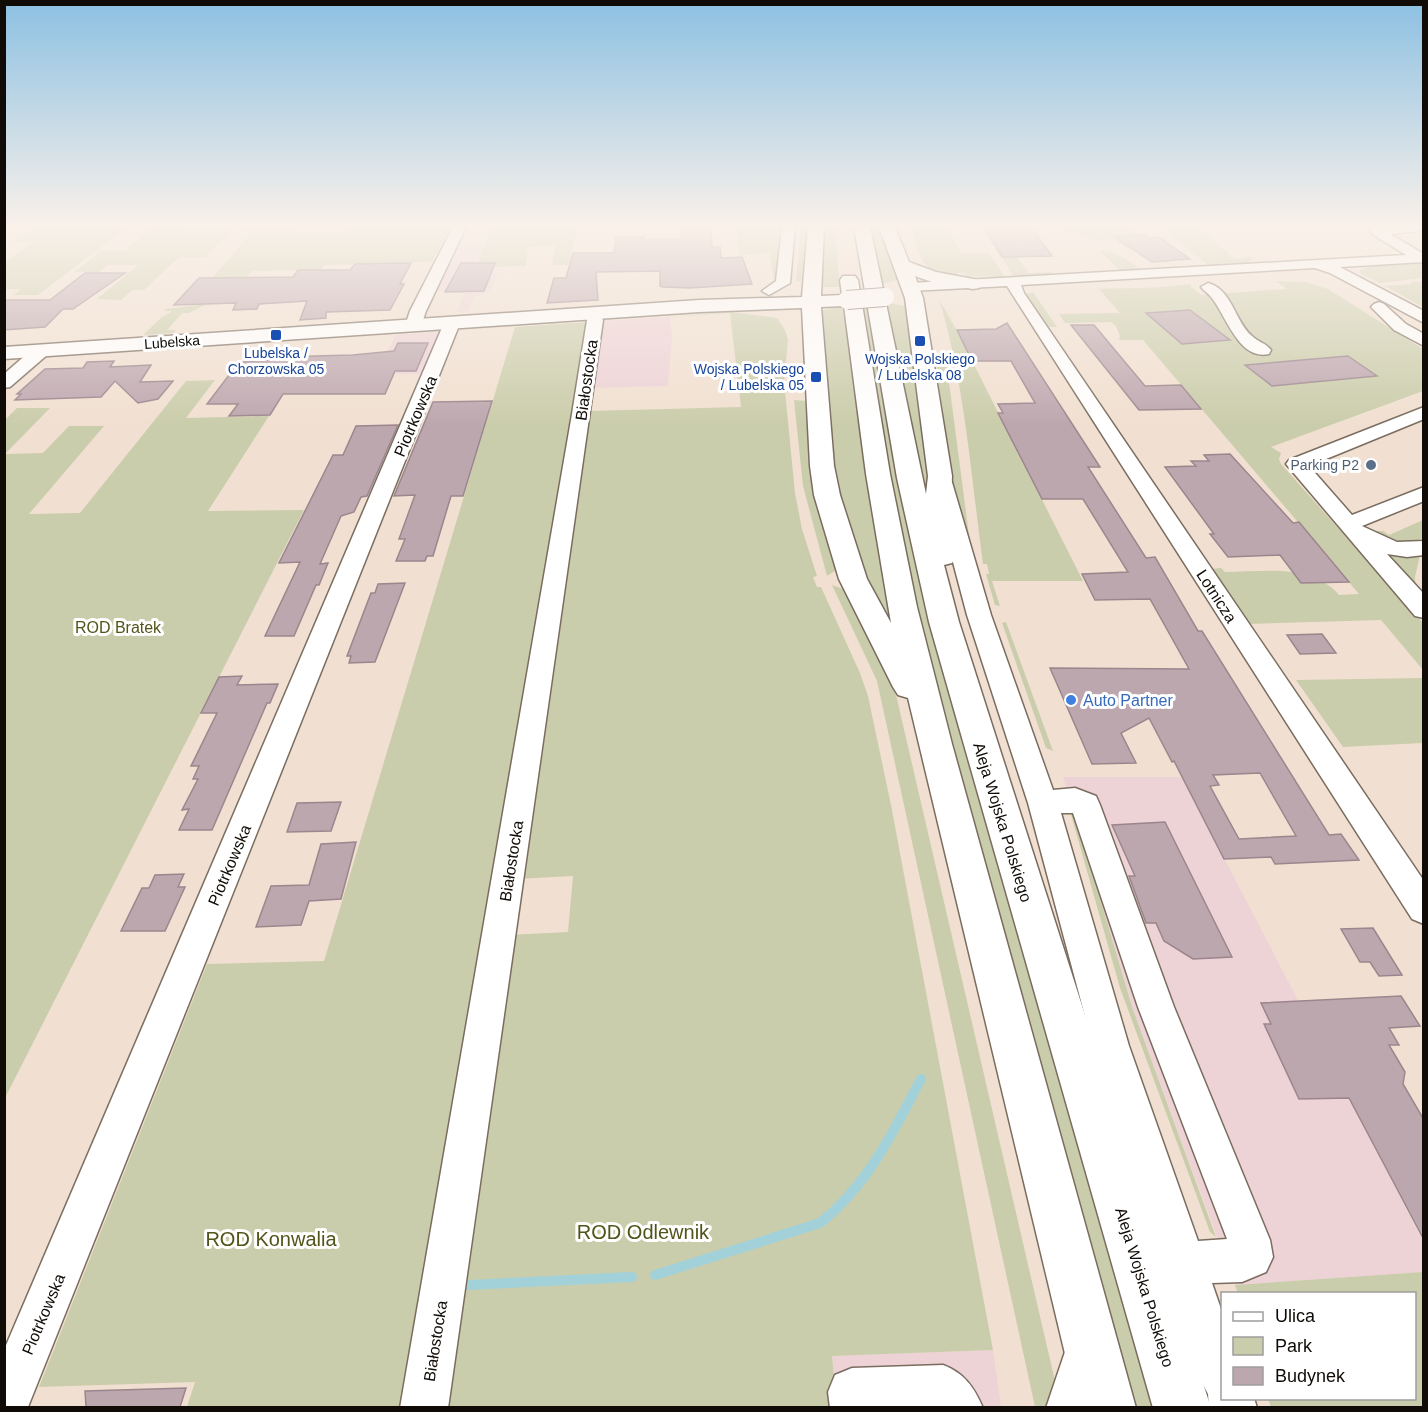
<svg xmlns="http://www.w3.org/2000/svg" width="1428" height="1412" font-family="Helvetica,sans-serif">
  <rect width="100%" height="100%" fill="#f1e0d1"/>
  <g fill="#edd2d6">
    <path d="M467,243h20l-11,28h22l-7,19 -16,7 -8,14 -10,1 13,-32 -20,-1 -4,12h-9l10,-25 5,-3 -3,-1 7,-15 10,-1z"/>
    <path d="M670,317l2,20 -4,49 -75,2 9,-67z"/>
    <path d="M440,332l-15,42h-49l20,-39z"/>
    <path d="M1063,777h119l241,464v31l-188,13 -103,-278z"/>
    <path d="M993,1350l8,57h-164l-5,-51z"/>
  </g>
  <g fill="#cacdab">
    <path d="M38,227h90l-90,68h-24l7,-6h-16v-27l28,-20 -19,-1z"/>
    <path d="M152,227l196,6 4,-6h99l-19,34 -21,2 -87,2 -4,5 -68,1 -9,10h-34l45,-50 -22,-1 -27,27h-26l-35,33h-12l-11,10 -24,-1 41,-34h-30l-9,7h-25l27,-21h24z"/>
    <path d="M493,227h85l-10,38h-16l3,-20 -27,2 -2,19 -32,1 1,-4h-17z"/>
    <path d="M736,227h50l-1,4h-7l4,17 -3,33 -4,3 -6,-31 -29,2z"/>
    <path d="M801,227h7l-3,54h-9z"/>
    <path d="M822,227h13l5,60h-19z"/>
    <path d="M869,227h12l20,52 -19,5z"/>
    <path d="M910,227h37l15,27 27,-1 16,24 -39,-1 -2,-3h-7l1,2c-39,-2 -36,-15 -48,-48z"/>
    <path d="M1061,227h67l21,17 -1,4 -22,1 -11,-10 -25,1 -5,-6h-18z"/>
    <path d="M1161,227h36l38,32 12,-1 2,-2 4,4 -6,3 -40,1z"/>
    <path d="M1100,251c16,-1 28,9 40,19l-20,1z"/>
    <path d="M999,253h15l15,20 21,-1 3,2 -39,3 -12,-20 11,-1 -2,-2z"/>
    <path d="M1423,262v16l-43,5 -21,-10 1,-3 11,-4z"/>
    <path d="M1276,281l30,1 22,7 95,60v42l-152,56 10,6 -2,6 2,5 142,159v47l-42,-50 -133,4 -38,-55 11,-1 4,4c37,0 87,-9 114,23l20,-1 -216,-254h-24l1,-4 -4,-10 -5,-4 -46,1 -6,-9 61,-1 -21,-24 -27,1c41,-3 78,0 118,-6l2,1 -2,1 11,9 86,-6z"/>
    <path d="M1423,281v26l-38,-21 27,-2 -2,-2z"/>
    <path d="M1033,292l24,35h-10l-23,-33z"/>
    <path d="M939,299l18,32 126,250h-91l8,25 -5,-1 -9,-31h3l-2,-10h-4c-12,-88 -18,-180 -44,-265z"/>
    <path d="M886,302l21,5 10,70 15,145z"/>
    <path d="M868,303l56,292 27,108 208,704h-26l-160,-578 -50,-191 -25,-111 -37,-223z"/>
    <path d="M207,304l-18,9h-7l-15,17h9l-3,3 -30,2 18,-17 12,-7h-9l2,-2z"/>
    <path d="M842,305l1,10 3,1 19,160 27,149 -8,-5 -16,-40 -23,-63 -10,-41 -14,-165z"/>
    <path d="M731,312l46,6 8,12 3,10 -4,41 11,112 7,36 15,47 -4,1 4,10h4l39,86 8,23 23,109 102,545 -161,6 5,51 -395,1 64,-473 62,-3 5,-56 -57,3 74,-468 151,-4 -11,-94 -79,5z"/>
    <path d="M589,322l-184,1085h-218l8,-25 -156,5 168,-423 117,-3 191,-634z"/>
    <path d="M937,366l10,1 23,176 -18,-61 -16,-100z"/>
    <path d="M215,380l-29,38 83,-2 -61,95 96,-1 -299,588v-678l12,-12h33l-45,46 38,-1 26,-27h35l-75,88 51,-1 106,-132z"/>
    <path d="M794,400l13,1 31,168 -11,7 -24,-90z"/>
    <path d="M1423,520v18c-21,11 -30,2 -50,-7h10l6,4z"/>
    <path d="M1377,547l43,8 -5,22 1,12z"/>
    <path d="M832,585l14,5 44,87 7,22 158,682 -2,26h-18l-158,-726z"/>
    <path d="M1006,622l47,129 -7,-3 -44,-125z"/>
    <path d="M1423,678v65l-80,4 -47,-67z"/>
    <path d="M1074,810l58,197 84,230 -6,-5 -90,-244 -50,-177z"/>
    <path d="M1423,1272v135h-152l-3,-8 146,-1v-104h-176l-3,-9z"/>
  </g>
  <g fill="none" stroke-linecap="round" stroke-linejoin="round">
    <g stroke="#a3d1d9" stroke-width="10">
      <path d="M655,1275l165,-52c48,-38 73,-91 101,-144"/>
      <path d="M469,1285l163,-8"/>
    </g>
  </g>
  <g fill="#bda7af" stroke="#9b868d" stroke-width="1.5" fill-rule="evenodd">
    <path d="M682,227h29l1,20h8l1,11 21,-1 10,27 -62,4 -27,-1 -3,-1v-15l-64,1 2,28 -51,3 7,-25h12l7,-25h41l2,-16h28l-1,3h38z"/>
    <path d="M983,227h48l21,29 -50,1z"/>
    <path d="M1146,235l3,3 10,-1 31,22 -38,3 -39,-26z"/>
    <path d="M411,263l-11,21h4l-14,26 -64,2v6l-26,2 7,-19 -48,3 -2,5 -24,1 3,-7 -62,2 25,-27 94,-1 5,-7h52l5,-6z"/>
    <path d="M461,263h34l-11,28 -39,1z"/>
    <path d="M85,273h40l-52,36h-10l-18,18 -41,3v-30h46z"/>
    <path d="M1190,310l40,30 -48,4 -36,-31z"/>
    <path d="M1007,323l93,144h-12l58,91 9,-1 43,74h4l127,204 12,-1 18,26 -84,4 -4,-7 -47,2 -50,-98 -2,1 -23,-44 -28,15 15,30 -44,1 -42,-96 139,1 -39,-70 -55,1 -13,-26 46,-2 -45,-73h-41l-44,-86h5l-5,-9 37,-1 -24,-42h-39l-15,-31 39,-1zM1260,773l36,63 -57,3 -29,-53 9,-1 -6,-10z"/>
    <path d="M1071,325h23l51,61 36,-1 20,24 -62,1z"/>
    <path d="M398,343h30l-12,28h-21l-10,23h-102l-13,21 -41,1 9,-12h-31l32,-42 36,-2 2,-3 76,-2 41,-4z"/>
    <path d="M1348,356l29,20 -105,10 -27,-21z"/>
    <path d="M114,361l-4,6 41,-2 -11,17 33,-1 -15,18 -20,4 -23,-22 -14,16 -86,3 6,-6h-4l28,-25 38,-1 4,-6z"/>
    <path d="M492,401l-29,95h-12l-18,60h-6l-2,5h-29l9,-22h-6l16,-44 -21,1 39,-94z"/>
    <path d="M398,425l-31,71 -6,1 -7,15 -13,4 -21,48 8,-1 -9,22h-3l-22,51h-29l35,-74 -21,1 54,-108h10l13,-29z"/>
    <path d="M1230,454l63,69 6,-1 50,60 -48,1 -21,-28 -52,2 -18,-23h4l-49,-67 31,-1 -5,-5h18l-5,-6z"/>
    <path d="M405,583l-30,79 -26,1 2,-7h-4l24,-63h4l3,-9z"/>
    <path d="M1322,634l14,19 -36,1 -13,-19z"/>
    <path d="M242,676l-5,9 41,-1 -8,19h-3l-55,127h-33l10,-21 -7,1 16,-31h-5l6,-13h-8l26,-53h-16l18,-36z"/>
    <path d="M341,802l-10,29 -44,1 10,-29z"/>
    <path d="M1165,822l67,135 -39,2 -29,-18 -8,-18h-10l-17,-47h6l-23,-51z"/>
    <path d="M356,842l-15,57 -32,2 -8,24 -45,2 15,-41 38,-1 12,-41z"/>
    <path d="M184,874l-6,13h7l-20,44h-44l21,-43h7l6,-13z"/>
    <path d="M1373,928l29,47 -23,1 -9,-14h-10l-19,-33z"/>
    <path d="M1401,996l19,30 -31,2 10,17h-10l16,27 -2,12 21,36v120l-75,-142 -50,1 -35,-75h7l-10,-21z"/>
    <path d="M186,1388l-6,19h-94l-1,-16z"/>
  </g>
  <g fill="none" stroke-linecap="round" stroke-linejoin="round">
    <g stroke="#7a6c5f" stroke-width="3">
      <g id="minor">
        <path d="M453,227h13l-40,84 -5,15 -8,5 -6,-2 -2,-3 5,-15z"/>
        <path d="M782,227h13l-5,56 -21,12 -7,-4 14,-10z"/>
        <path d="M1376,227h48l-6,4 -28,3 34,20v8l-84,5 84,44v12l-94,-50 -15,-5 -294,17 3,8 400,588v43l-12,-5 -405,-633 -97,5 -7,-4 7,-4 496,-28 -34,-21 -2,-3z"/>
        <path d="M1208,283c24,6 27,39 44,53 6,6 14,7 19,14l-2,4c-31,7 -43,-40 -58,-57 -3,-4 -7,-6 -10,-10z"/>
        <path d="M1379,302l5,2 22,20 18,10v12l-30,-16 -23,-23 3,-3z"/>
        <path d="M593,308l5,2 5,10 -155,1088h-48l172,-994 15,-94 -2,-7z"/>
        <path d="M452,318l8,5 -432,1084 -24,1v-58l440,-1027z"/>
        <path d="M41,346l8,5 -2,4 -37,32 -6,1v-14l31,-27z"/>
        <path d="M1424,407v12l-115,47 43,49 72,-28v14l-62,25 35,16 27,-1v14l-17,2 -20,-3 37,40v24l-9,-2 -129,-152 3,-4z"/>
        <path d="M941,473l7,2 3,4 40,136 62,175 22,-2 21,8 4,9 74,202 96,233 3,17 -7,15 -24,10 -30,1 10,29v86h32l3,10h-48l-1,-14 -9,-17 -106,-331 -65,-243 -61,-188 -36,-136 3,-4zM1061,813h12l65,194 89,232 -29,2 -69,-195z"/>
        <path d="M1084,1336l16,7 7,16 -13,49h-48l22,-65z"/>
        <path d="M943,1365c21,8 31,22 40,43h-153l-2,-16 7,-17 17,-7z"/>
      </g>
    </g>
    <g stroke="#7a6c5f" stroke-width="3">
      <g id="major">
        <path d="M808,227h16l-3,69 21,-1 -2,-15 3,-4h12l3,4 32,194 27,133 35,137 184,664h-58l-170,-710 -10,-3 -5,-8 -54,-108 -25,-84 -4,-29 -8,-158 -103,4 -695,47v-12l695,-47 103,-3zM844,306l22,168 25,149 -24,-44 -27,-84 -6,-29 -13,-159z"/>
        <path d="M854,227h16l56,267 2,-18 -23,-178 -26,-71h16l14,35 27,10 43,8 3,4 -3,4 -6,1 -41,-7 -17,-6 8,22 29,178 -1,22 5,59 -4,6 -8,2 15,57 252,786h-58l-224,-786 -32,-144z"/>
      </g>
    </g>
    <use href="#minor" fill="#fff" fill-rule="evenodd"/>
    <use href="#major" fill="#fff" fill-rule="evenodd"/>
    <g stroke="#7a6c5f" stroke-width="20" stroke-linecap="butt">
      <path id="major-bridge" d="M847,300l38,-3"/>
    </g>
    <use href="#major-bridge" stroke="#fff" stroke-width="18"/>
  </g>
  <linearGradient id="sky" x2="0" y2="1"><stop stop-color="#8cc0e2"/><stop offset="0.53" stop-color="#f9f1ea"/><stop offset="1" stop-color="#f9f1ea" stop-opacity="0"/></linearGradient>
  <rect width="1428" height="425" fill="url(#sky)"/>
  <g fill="#1a4fb4" stroke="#fff" stroke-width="2">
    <rect x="270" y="329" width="12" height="12" rx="3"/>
    <rect x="914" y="335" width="12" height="12" rx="3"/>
    <rect x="810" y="371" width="12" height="12" rx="3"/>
  </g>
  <circle fill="#5c6f8a" stroke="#fff" stroke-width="2" cx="1371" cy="465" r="6"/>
  <circle fill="#3f7fe0" stroke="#fff" stroke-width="2" cx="1071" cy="700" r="6"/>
  <g text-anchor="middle" stroke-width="6" stroke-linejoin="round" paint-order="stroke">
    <g font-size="14" fill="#100b06" stroke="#fff">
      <text transform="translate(172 342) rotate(-4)" y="5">Lubelska</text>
    </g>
    <g font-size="14" fill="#164399" stroke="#fff">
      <text x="276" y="358">Lubelska /<tspan x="276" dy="16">Chorzowska 05</tspan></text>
      <text x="920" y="364">Wojska Polskiego<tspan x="920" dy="16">/ Lubelska 08</tspan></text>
      <text x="804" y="374" text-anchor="end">Wojska Polskiego<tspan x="804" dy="16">/ Lubelska 05</tspan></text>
    </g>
    <g font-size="14" fill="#4e5e75" stroke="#fff" text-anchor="end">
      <text x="1359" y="470">Parking P2</text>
    </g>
    <g font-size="16" fill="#100b06" stroke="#fff">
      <text transform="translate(586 380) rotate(-82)" y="6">Białostocka</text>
      <text transform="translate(415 416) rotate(-67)" y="6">Piotrkowska</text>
      <text transform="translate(1217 596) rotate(57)" y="6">Lotnicza</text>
      <text transform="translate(1003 822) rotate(73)" y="6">Aleja Wojska Polskiego</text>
      <text transform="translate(511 861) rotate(-81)" y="6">Białostocka</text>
      <text transform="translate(229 865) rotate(-67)" y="6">Piotrkowska</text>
      <text transform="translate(1145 1287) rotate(73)" y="6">Aleja Wojska Polskiego</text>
      <text transform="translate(43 1314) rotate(-67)" y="6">Piotrkowska</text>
      <text transform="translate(435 1341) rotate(-81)" y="6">Białostocka</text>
    </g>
    <g font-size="16" fill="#53541a" stroke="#fff">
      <text x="118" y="633">ROD Bratek</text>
    </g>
    <g font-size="16" fill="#366cbe" stroke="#fff" text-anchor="start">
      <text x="1083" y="706">Auto Partner</text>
    </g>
    <g font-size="20" fill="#53541a" stroke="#fff">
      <text x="643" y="1239">ROD Odlewnik</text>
      <text x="271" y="1246">ROD Konwalia</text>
    </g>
  </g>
  <rect width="1428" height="1412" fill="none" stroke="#100b06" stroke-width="12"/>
  <rect x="1221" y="1292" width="195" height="108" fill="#ffffff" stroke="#9f9d9b" stroke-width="1.5"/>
  <rect x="1233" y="1312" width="30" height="9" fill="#ffffff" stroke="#9f9d9b" stroke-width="1.5"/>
  <text x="1275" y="1322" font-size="18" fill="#100b06">Ulica</text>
  <rect x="1233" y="1337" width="30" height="18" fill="#cacdab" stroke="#9f9d9b" stroke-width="1.5"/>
  <text x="1275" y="1352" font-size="18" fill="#100b06">Park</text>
  <rect x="1233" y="1367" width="30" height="18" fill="#bda7af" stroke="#9f9d9b" stroke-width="1.5"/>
  <text x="1275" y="1382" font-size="18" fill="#100b06">Budynek</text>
</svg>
